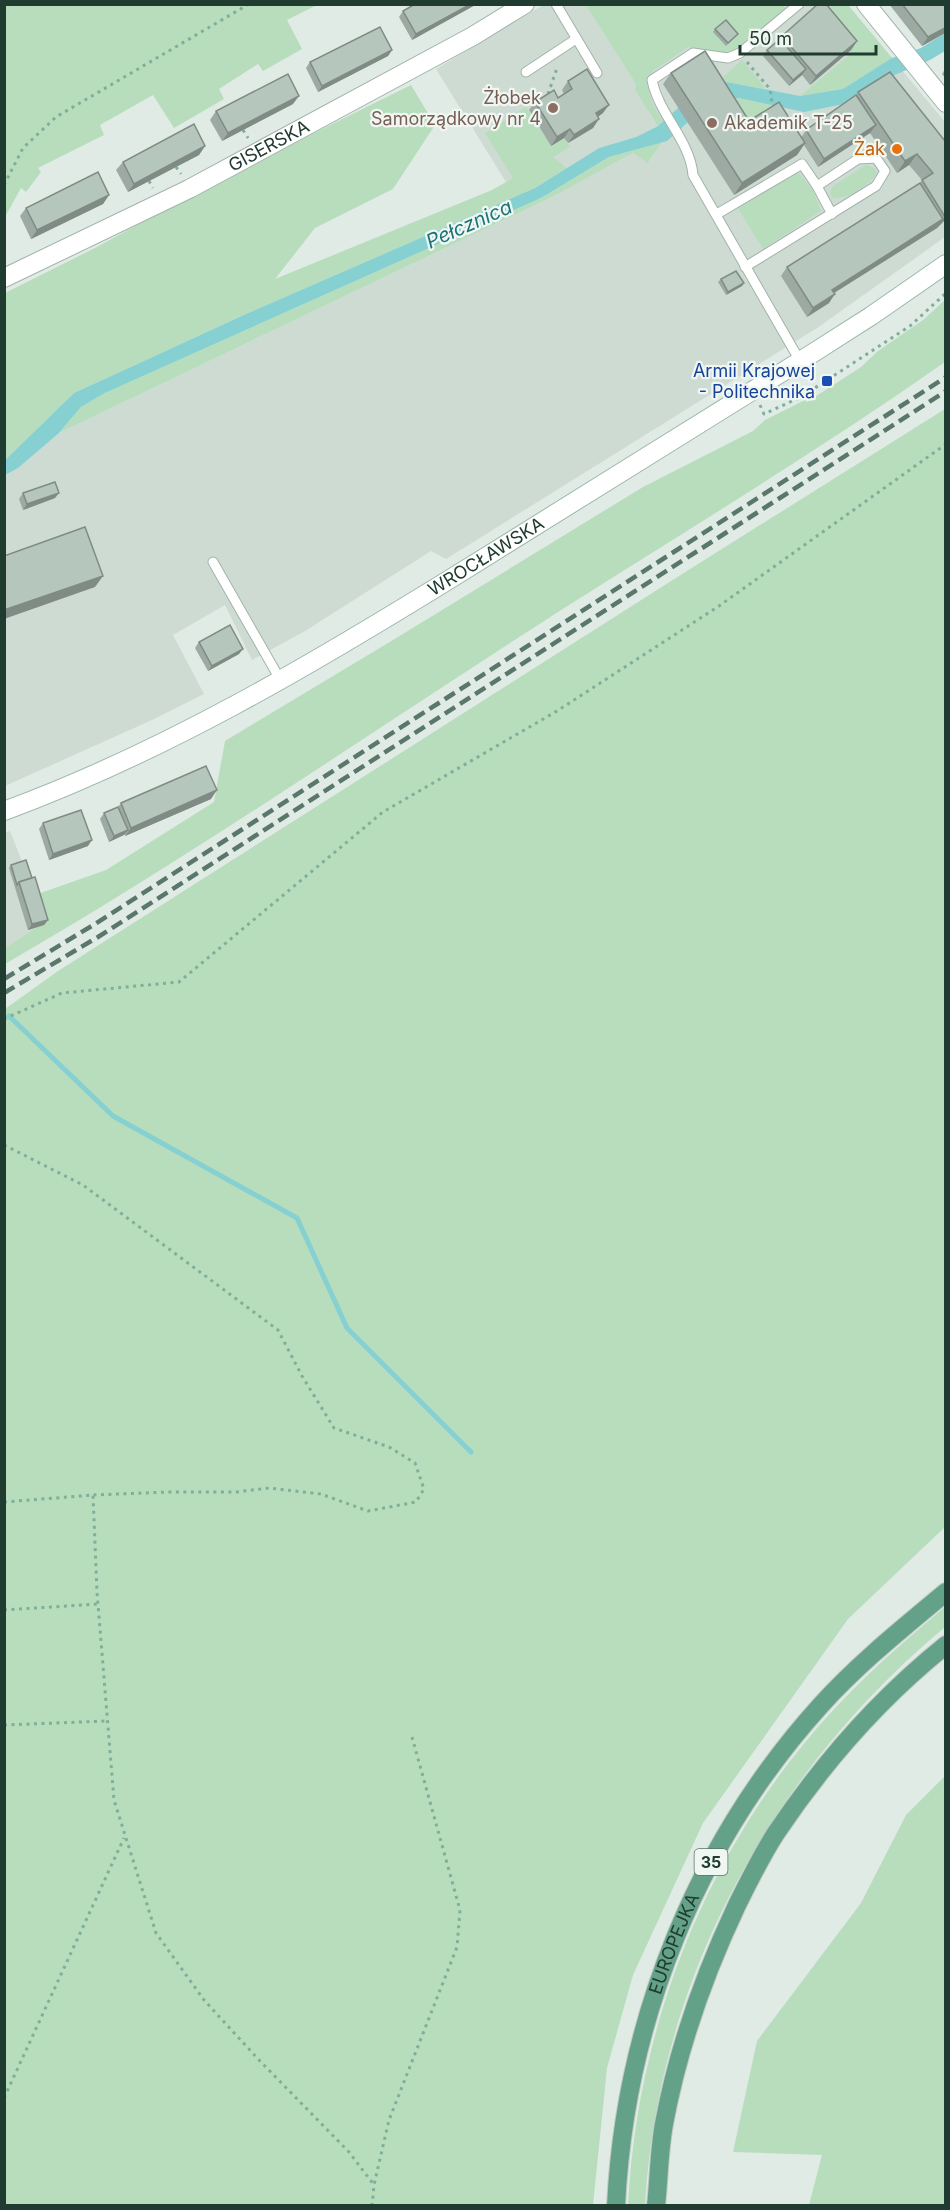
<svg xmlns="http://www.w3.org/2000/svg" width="950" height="2210" font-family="Inter,sans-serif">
  <rect width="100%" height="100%" fill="#dfebe4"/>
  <g fill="#cedbd3">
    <path d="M543,5h305l97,117v115l-125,89 -374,233 -15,-8 -126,80 -53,29 -27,-55 -52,30 31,59 -52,26 -147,66 -1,-311 14,-7 41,-35 501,-240 73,-40 16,9 16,-25 -7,-11 -22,11 -37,11 -32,20 -15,-11 -46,25 -70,-113z"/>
    <path d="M10,831l25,64 6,29 -36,24 -1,-115z"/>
  </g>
  <g fill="#b8ddbd">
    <path d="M5,4h312v1l-30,15 15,29 -39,22 -5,-7 -39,25 5,10 -50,29 -21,-33 -53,30 4,10 -66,33 3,4 -15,20 -5,-4 -16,29z"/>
    <path d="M782,4l4,6 -49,40 -12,4 -37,-7 -34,23 -7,12 6,23 10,16 -5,5 -23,-36 1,-6 -50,-79z"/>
    <path d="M819,5h29l44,53 -49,31 -43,7 52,-43 -37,-45z"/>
    <path d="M742,60l23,27 -2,2 -37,-7 -7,5 -3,-4z"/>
    <path d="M411,85l24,40 -42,64 -78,39 -40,51 217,-89 21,-12 -28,-45 41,-26 25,39 13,-8 6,9 -17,10 14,11 -32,20 -289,126 -172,79 -69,67v-167l92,-46 118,-65z"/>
    <path d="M739,98l31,7 1,11 -23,15 -21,-32z"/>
    <path d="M662,142l-14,21 -15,-10 -73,40 -501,240 22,-26 24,-14 436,-195 68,-41z"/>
    <path d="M866,165l8,3 3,4c-4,11 -34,30 -45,26l-2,-5 3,-7z"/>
    <path d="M798,172l15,18 8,21 -58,38 -26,-42z"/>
    <path d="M945,300v62c-142,100 -292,188 -438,283 -167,108 -330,220 -502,319v-16l36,-24 -6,-29 71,-25 108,-68 11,-61 168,-101 250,-153 110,-56 12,-11 40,-20 2,2 54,-35 17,-16 45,-31z"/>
    <path d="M945,409v1118l-97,92 -145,204 -70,152 -26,93 -14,137h-587l-1,-1196 53,-38 632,-402z"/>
    <path d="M945,1607v20c-173,144 -287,352 -300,578l-17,1c8,-166 69,-331 174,-460 42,-52 92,-97 143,-139z"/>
    <path d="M945,1776v429h-136l13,-50 -89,-3 24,-111 104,-138 45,-88z"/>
  </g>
  <path fill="#86d0d1" d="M945,33v18l-15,9 -45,19 -41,25 -40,8 -65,-14 -12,1 -40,24 -20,18 -58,16 -68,41 -436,195 -24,14 -22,26 -41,35 -13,7v-15l69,-67 172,-79 289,-126 64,-40 37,-11 22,-11 20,-18 48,-26 74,14 43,-7 49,-31 29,-10z"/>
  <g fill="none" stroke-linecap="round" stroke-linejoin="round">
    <path stroke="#86d0d1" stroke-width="5" d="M9,1016l104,100 184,102 50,110 124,124"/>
    <g stroke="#a2b3aa" stroke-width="11">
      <g id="lane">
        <path d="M556,4l41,69"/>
        <path d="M799,4l-59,49 -12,5 -35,-5 -41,27c7,35 38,60 41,95l107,186"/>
        <path d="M526,72l50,-33"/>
        <path d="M817,186l15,28"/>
        <path d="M717,214l85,-50 15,22 41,-27 18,-1 9,13 -9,15 -131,81"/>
        <path d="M213,562l68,119"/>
      </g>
    </g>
    <g stroke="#a2b3aa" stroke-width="20">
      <g id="street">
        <path d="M866,4l80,99"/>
        <path id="s1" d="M4,278l185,-89 284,-153 52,-32"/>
      </g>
    </g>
    <g stroke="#9eb7ab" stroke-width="20">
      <g id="secondary">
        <path id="s2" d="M4,811c160,-59 307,-146 451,-235 120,-74 238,-149 358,-223l58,-37 75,-52"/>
      </g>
    </g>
    <g stroke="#c1c8c5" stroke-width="20">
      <g id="primary">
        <path id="s3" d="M616,2206c9,-185 81,-364 205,-501 38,-42 82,-77 125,-113"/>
        <path d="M656,2206c3,-27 3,-55 8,-82 14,-76 40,-149 73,-219 12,-24 24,-49 39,-72 47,-70 104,-135 170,-188"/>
      </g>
    </g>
    <g stroke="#7faf9a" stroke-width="3" stroke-dasharray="3 4.5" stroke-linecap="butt">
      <path d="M747,62l23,27 3,21"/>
      <path d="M548,94l9,-26"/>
      <path d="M243,130l5,8"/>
      <path d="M176,167l5,7"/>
      <path d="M149,181l4,7"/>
      <path d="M4,185l19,-37 33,-31 193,-113"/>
      <path d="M760,405l4,9 37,-17 109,-71 36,-33"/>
      <path d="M4,1019l58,-26 117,-11 204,-170 174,-101 162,-105 227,-162"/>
      <path d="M4,1145l79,40 195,145 24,46 32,52 55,19 26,16 9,26 -8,13 -48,9 -47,-17 -52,-6 -33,4h-67l-76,3"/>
      <path d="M4,1502l89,-7 4,97 17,208 42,133 48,67 54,59 91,93 25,33"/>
      <path d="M4,1610l94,-6"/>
      <path d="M4,1725l103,-4"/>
      <path d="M4,2098l120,-260"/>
      <path d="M372,2206l2,-21 15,-65 68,-173 3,-37 -48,-173"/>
    </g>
    <use href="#lane" stroke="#fff" stroke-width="9"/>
    <use href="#street" stroke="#fff" stroke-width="18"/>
    <use href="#secondary" stroke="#fff" stroke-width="18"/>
    <use href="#primary" stroke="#63a189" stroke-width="18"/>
    <g stroke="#5a776c" stroke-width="4.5" stroke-dasharray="12 6" stroke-linecap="butt">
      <path d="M4,979l91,-55 851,-547"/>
      <path d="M4,993l94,-56 848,-546"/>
    </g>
  </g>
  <g fill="#9caaa3">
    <path d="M477,4l-65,36 -13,-23 4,-6z"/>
    <path d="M889,4h56v29l-23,13z"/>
    <path d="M715,29l23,5 -12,12 -13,-14z"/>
    <path d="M782,36l75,5 -6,9 -41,35 -8,-10 -13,11 -26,-30 4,-6z"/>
    <path d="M392,50l-4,6 -70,36 -12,-24 4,-6z"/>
    <path d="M945,69v9l-3,-4z"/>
    <path d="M671,73l78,48 52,17 5,-8 50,-35 2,-3 87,49v79l-8,8 -103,65 -5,10 -22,14 -26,-41 6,-9 133,-84 2,-3 -13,-15 -12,8 -27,-40 -52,34 -14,-22 -7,10 -63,40 -71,-111z"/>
    <path d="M568,81l35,32 -5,4 -5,11 -25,15 -4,-5 -13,8 -22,-36 6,-8 23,-4 6,-4 -2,-4z"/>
    <path d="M293,104l-71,37 -12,-21 6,-9z"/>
    <path d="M205,146l-6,9 -71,37 -12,-22 7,-8z"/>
    <path d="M109,195l-6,9 -72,35 -11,-23 6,-8z"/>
    <path d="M721,279l23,4 -2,3 -16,9 -8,-13z"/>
    <path d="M23,493l32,5 -32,12 -4,-11z"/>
    <path d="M199,642l40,12 -31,17 -13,-23z"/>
    <path d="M211,799l-86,37v-2l-16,8 -9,-23 4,-6 14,-6 3,-4z"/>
    <path d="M43,823l45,23 -39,14 -10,-31z"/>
    <path d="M11,865l21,13 16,42 -4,5 -16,5 -19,-62z"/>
  </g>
  <g fill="#7f8b84">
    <path d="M471,4h6l-65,36 4,-6z"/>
    <path d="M945,28v5l-23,13 6,-9z"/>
    <path d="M857,41l-6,9 -41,35 6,-9z"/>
    <path d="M392,50l-4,6 -70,36 4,-6z"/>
    <path d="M806,69l-4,6 -13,11 4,-6z"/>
    <path d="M299,96l-6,8 -71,37 6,-8z"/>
    <path d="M609,105l-6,8 -13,9 6,-9z"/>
    <path d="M599,119l-6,9 -25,15 6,-8z"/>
    <path d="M876,125l-6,8 -52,34 6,-8z"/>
    <path d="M570,129l-6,9 -13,8 6,-9z"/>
    <path d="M805,143l-8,12 -63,40 8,-12z"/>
    <path d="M205,146l-6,9 -71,37 6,-8z"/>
    <path d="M917,154l-8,11 -12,8 8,-12z"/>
    <path d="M109,195l-6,9 -72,35 6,-9z"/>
    <path d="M945,216v4l-8,8 -111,70 6,-8 111,-71z"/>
    <path d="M744,283l-2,3 -16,9 2,-3z"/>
    <path d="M835,294l-6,9 -22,14 6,-9z"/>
    <path d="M59,493l-4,5 -32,12 4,-6z"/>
    <path d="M103,576l-8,11 -91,32v-9z"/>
    <path d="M243,649l-4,5 -31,17 4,-5z"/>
    <path d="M217,790l-6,9 -86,37 6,-8z"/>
    <path d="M128,830l-4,5 -15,7 5,-6z"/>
    <path d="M92,840l-4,6 -39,14 4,-6z"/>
    <path d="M48,920l-4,5 -16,5 4,-6z"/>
  </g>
  <g fill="#b5c6bd" stroke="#7f8b84" stroke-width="1.5">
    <path d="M415,4h56l-55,30 -13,-23z"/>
    <path d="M818,4h8l31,37 -41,35 -34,-40z"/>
    <path d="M902,4h43v24l-17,9z"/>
    <path d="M726,20l12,14 -10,9 -13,-14z"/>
    <path d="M380,27l12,23 -70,36 -12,-24z"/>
    <path d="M780,39l26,30 -13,11 -26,-30z"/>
    <path d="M705,51l44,70 30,-19 26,41 -63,40 -71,-110z"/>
    <path d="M587,69l22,36 -13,8 3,6 -25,16 -4,-6 -13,8 -22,-35 19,-12 4,8 14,-9 -4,-8z"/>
    <path d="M890,72l55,69v76l-23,-37 11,-7 -16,-19 -12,7 -47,-69z"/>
    <path d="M288,74l11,22 -71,37 -12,-22z"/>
    <path d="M856,95l20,30 -52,34 -18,-29z"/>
    <path d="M194,124l11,22 -71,38 -11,-22z"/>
    <path d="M98,172l11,23 -72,35 -11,-22z"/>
    <path d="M920,183l23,36 -111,71 3,4 -22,14 -26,-41z"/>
    <path d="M736,271l8,12 -16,9 -7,-13z"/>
    <path d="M55,482l4,11 -32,11 -4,-11z"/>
    <path d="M85,527l18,49 -99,34v-54z"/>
    <path d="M230,625l13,24 -31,17 -13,-24z"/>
    <path d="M206,766l11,24 -86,38 -10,-25z"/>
    <path d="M118,807l10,23 -14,6 -10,-23z"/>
    <path d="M81,810l11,30 -39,14 -10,-31z"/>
    <path d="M26,860l6,18 -13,4 -2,3 -6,-20z"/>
    <path d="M35,877l13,43 -16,4 -13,-42z"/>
  </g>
  <g fill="#8d6e63" stroke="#f0f7f3" stroke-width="2">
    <circle cx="553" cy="108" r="6"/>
    <circle cx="712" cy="123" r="6"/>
  </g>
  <circle fill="#e8710a" stroke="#f0f7f3" stroke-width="2" cx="897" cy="149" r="6"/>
  <rect fill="#1a4fb4" stroke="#f0f7f3" stroke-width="2" x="821" y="375" width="12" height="12" rx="3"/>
  <g text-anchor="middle" stroke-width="4.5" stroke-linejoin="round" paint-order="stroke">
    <rect fill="#f0f7f3" stroke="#5e736a" stroke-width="1.5" x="694.5" y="1849" width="33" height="26" rx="4.5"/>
    <g font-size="16" font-weight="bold" fill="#203b30">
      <text x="711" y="1868">35</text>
    </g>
    <g font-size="18" fill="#785e54" stroke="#f0f7f3" text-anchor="end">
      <text x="541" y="104">Żłobek<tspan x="541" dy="21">Samorządkowy nr 4</tspan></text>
      <text x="724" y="129" text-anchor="start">Akademik T-25</text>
    </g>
    <g font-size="18" fill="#203b30" stroke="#f0f7f3">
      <text dy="6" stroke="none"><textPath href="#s1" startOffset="296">GISERSKA</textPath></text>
      <text dy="6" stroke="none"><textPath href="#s2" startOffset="546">WROCŁAWSKA</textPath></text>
      <text dy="6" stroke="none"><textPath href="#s3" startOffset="270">EUROPEJKA</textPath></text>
    </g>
    <g font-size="18" fill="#c56008" stroke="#f0f7f3" text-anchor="end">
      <text x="885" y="155">Żak</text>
    </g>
    <g font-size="18" fill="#164399" stroke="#f0f7f3" text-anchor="end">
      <text x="815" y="377">Armii Krajowej<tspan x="815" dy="21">- Politechnika</tspan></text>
    </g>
    <g font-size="20" font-style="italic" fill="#1a7478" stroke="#f0f7f3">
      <text transform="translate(469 224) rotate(-24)" y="7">Pełcznica</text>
    </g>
  </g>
  <rect width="950" height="2210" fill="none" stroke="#203b30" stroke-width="12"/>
  <path d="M740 45v9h136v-9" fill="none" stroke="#203b30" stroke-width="3"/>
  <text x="749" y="45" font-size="18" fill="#203b30" stroke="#f0f7f3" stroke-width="4.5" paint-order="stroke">50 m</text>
</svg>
